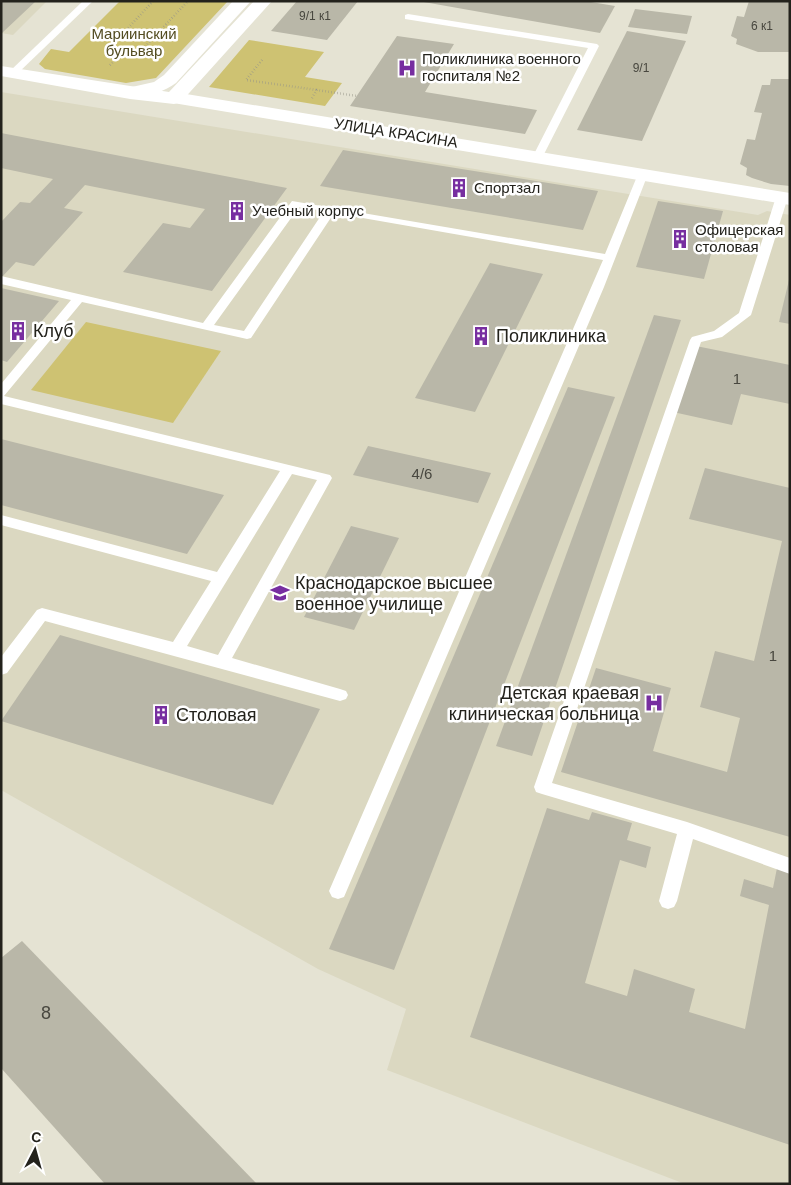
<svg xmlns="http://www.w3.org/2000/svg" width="791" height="1185" font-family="Arial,sans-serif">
  <rect width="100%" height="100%" fill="#e5e3d3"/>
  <g fill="#dbd8c1">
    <path d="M1,1h46l-34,34 -12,-2z"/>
    <path d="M1,92l757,123 9,-4 23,4v969h-105l-298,-114 19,-61 -88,-40 -317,-179z"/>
  </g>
  <g fill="#cec272">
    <path d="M120,1h108l-72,77 -30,5 -81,-14 -6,-5 12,-15 18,3z"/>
    <path d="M249,40l75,12 -19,25 37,6 -17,23 -116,-19z"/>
    <path d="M86,322l135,29 -48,72 -142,-33z"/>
  </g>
  <g fill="#b9b7a8">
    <path d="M1,1h35l-34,32z"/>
    <path d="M297,1h61l-31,39 -56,-9z"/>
    <path d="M418,1h167l30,5 -15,27z"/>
    <path d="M749,1h41v51h-32l-22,-8 1,-5 -6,-3 6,-20 7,1z"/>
    <path d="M635,9l57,7 -5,18 -59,-7z"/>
    <path d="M627,31l59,10 -44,100 -65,-11z"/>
    <path d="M397,36l57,8 -29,48 112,18 -12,24 -175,-28z"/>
    <path d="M771,79h19v107l-19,-2 -19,-6 -6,-3 1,-7 -7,-4 7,-25 8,1 7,-27 -8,-1 8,-27h8z"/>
    <path d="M1,133l286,55 -75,103 -89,-19 40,-49 27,5 15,-19 -120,-24 -21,23 19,4 -49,54 -18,-4 -15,16v-56l19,-20 10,1 23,-24 -52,-11z"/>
    <path d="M343,150l255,41 -15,39 -263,-44z"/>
    <path d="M658,201l65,10 -19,68 -68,-12z"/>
    <path d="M490,263l53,11 -68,138 -60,-14z"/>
    <path d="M789,280h1v44l-11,-2z"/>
    <path d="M1,288l58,13 -52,61 -6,-2z"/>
    <path d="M654,315l27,5 -149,436 -36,-10z"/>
    <path d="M696,346l94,19v39l-49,-10 -9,31 -59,-13z"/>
    <path d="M568,387l47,10 -221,573 -65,-21z"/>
    <path d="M1,439l223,56 -37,59 -186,-49z"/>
    <path d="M368,446l123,27 -13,30 -125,-28z"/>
    <path d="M705,468l85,20v349l-229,-65 35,-104 75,20 -18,63 74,21 13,-54 -40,-11 15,-56 39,10 28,-120 -93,-22z"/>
    <path d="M351,526l48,12 -45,92 -50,-13z"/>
    <path d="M60,635l260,74 -47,96 -272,-84z"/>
    <path d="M547,808l42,12 3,-8 40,11 -5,17 24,7 -5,21 -26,-8 -35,123 42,13 7,-27 61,20 -6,23 56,17 24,-124 -29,-9 4,-17 29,9 4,-20 13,4v273l-320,-108z"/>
    <path d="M22,941l235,243h-152l-104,-116v-110z"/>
  </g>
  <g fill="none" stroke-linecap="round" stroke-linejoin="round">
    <g stroke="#969589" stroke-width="2.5" stroke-dasharray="0.5 2.5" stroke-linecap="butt">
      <path d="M153,1l-46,50 10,5 20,-1 51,-54"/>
      <path d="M262,60l-16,20 71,10"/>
      <path d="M110,65l8,-8"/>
      <path d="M312,98l5,-8 40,6"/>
    </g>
    <g fill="#fff" fill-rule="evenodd">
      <path d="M83,1h10l-77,74h-6v-4z"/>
      <path d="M408,14l189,30 2,2 -57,112h-8l-1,-2 55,-108 -183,-29v-4z"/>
      <path d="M643,171l5,3 -44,113 -260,610 -6,2 -6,-2 -3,-6 274,-631 -269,-47 -83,125 -4,1 -165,-37 -78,94 326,79 2,3 -100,180 108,31 6,2 2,4 -2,4 -6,2 -295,-80 -38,52 -6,2v-18l36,-47 5,-2 131,34 38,-61 -210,-56v-10l216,57 63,-101 -279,-67v-20l70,-84 -70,-16v-8l202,47 89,-122 313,53 33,-80zM299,207l25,4 -80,120 -30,-6zM292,474l25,6 -99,175 -31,-9z"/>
      <path d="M782,194l6,3 -37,118 -29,22 -21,5 -149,441 135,39 103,36v16l-97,-35 -16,62 -3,6 -6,2 -6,-2 -3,-6 18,-67 -135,-40 -6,-2 -2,-5 156,-447 2,-3 22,-6 25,-18 37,-116z"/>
    </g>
    <path fill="#fff" fill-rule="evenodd" d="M174,92l616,101v12l-623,-103 -2,-4 2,-4z"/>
    <path fill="#fff" fill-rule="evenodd" d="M233,1h18l-75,82c-12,9 -37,18 -53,14l-2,-4 2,-4 31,-7 10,-7z"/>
    <path fill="#fff" fill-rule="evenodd" d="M254,1h18l-91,101 -7,2 -44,-5 -129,-23v-10l168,26z"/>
  </g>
  <defs>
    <g id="hospital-bare" transform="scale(1.5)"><path d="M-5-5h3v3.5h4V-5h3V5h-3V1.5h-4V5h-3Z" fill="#772ea0" stroke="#fff" stroke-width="2.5" paint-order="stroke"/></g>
    <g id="building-bare" transform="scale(1.5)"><path d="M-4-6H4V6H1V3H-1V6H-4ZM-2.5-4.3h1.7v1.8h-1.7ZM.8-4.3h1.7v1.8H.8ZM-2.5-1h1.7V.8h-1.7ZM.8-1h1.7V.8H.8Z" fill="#772ea0" stroke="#fff" stroke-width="2.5" paint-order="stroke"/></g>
    <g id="university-bare" transform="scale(1.5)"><path d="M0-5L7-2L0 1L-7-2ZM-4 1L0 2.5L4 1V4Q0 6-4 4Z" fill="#772ea0" stroke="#fff" stroke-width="2.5" paint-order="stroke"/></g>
  </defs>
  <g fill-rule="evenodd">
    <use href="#hospital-bare" x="407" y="68"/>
    <use href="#building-bare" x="459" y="188"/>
    <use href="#building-bare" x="237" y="211"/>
    <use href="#building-bare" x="680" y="239"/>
    <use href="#building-bare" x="18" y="331"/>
    <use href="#building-bare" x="481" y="336"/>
    <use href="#university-bare" x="280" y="593"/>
    <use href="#hospital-bare" x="654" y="703"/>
    <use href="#building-bare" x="161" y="715"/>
  </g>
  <g text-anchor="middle" stroke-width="5" stroke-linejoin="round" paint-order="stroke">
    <g font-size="12" fill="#48473f">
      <text x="315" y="20">9/1 к1</text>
      <text x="762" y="30">6 к1</text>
      <text x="641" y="72">9/1</text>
    </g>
    <g font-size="15" fill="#534c21" stroke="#fff">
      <text x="134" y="39">Мариинский<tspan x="134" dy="17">бульвар</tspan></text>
    </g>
    <g font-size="15" fill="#23221c" stroke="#fff" text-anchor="start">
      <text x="422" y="64">Поликлиника военного<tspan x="422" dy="17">госпиталя №2</tspan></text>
      <text x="474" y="193">Спортзал</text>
      <text x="252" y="216">Учебный корпус</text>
      <text x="695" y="235">Офицерская<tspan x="695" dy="17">столовая</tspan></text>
    </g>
    <g font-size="15" fill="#23221c" stroke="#fff">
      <text transform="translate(396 133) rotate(9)" y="5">УЛИЦА КРАСИНА</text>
    </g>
    <g font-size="15" fill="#48473f">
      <text x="737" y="384">1</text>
      <text x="422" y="479">4/6</text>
      <text x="773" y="661">1</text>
    </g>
    <g font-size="18" fill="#23221c" stroke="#fff" text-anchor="start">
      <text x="33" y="337">Клуб</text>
      <text x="496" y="342">Поликлиника</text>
      <text x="295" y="589">Краснодарское высшее<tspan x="295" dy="21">военное училище</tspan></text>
      <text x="639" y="699" text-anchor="end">Детская краевая<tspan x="639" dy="21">клиническая больница</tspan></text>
      <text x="176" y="721">Столовая</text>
    </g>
    <g font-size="18" fill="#48473f">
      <text x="46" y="1019">8</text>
    </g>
  </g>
  <rect width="791" height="1185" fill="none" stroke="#23221c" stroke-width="5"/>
  <g transform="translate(35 1150) rotate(6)" stroke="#ffffff" stroke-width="4" paint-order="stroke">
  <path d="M0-4L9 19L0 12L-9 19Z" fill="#23221c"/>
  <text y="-8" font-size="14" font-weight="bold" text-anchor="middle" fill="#23221c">С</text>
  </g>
</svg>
